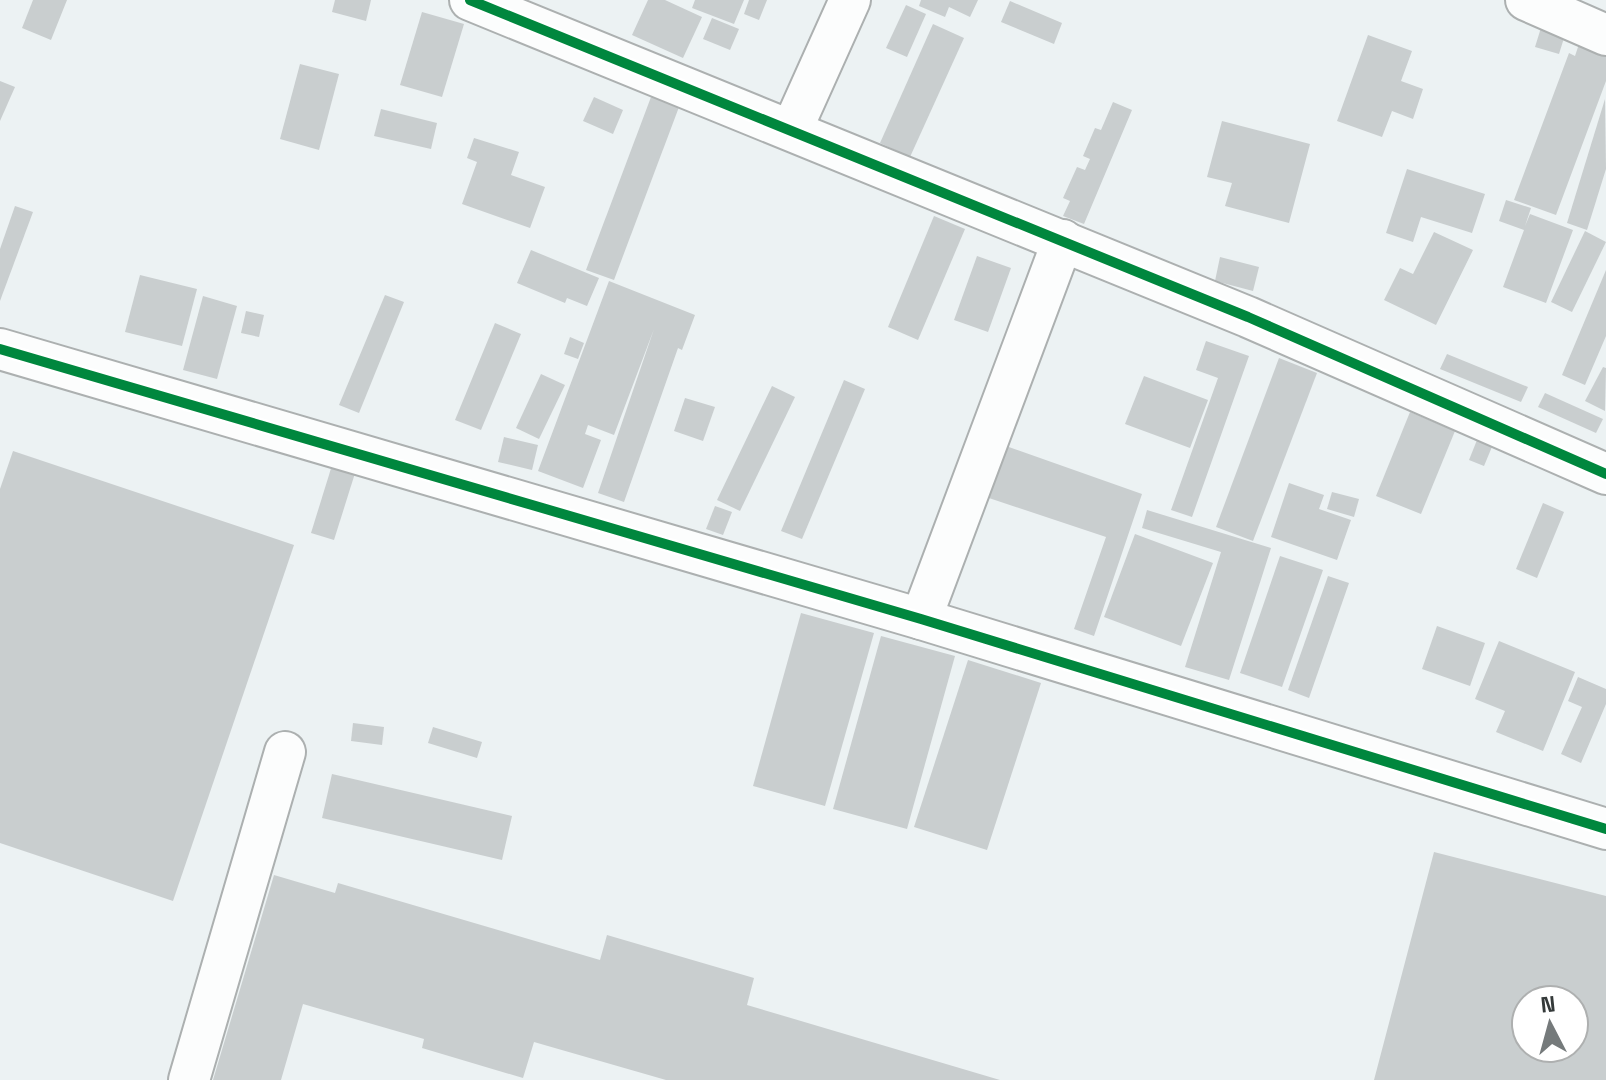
<svg xmlns="http://www.w3.org/2000/svg" width="1606" height="1080" font-family="'Space Grotesk',sans-serif">
  <rect width="100%" height="100%" fill="#ecf2f3"/>
  <g fill="#c9cecf" fill-rule="evenodd">
    <path d="M33,0h34l-16,40 -29,-12z"/>
    <path d="M335,0h36l-5,21 -34,-9z"/>
    <path d="M648,0h17l37,17 -19,41 -51,-23z"/>
    <path d="M695,0h49l-10,24 -42,-16z"/>
    <path d="M749,0h18l-8,20 -15,-6z"/>
    <path d="M921,0h57l-8,17 -21,-10 -4,10 -26,-11z"/>
    <path d="M1010,1l52,22 -8,21 -53,-22z"/>
    <path d="M906,5l20,9 -19,43 -21,-9z"/>
    <path d="M422,12l42,12 -22,73 -42,-12z"/>
    <path d="M712,18l27,11 -9,21 -27,-11z"/>
    <path d="M1544,18l24,7 -9,29 -24,-7z"/>
    <path d="M933,24l31,14 -54,119 -30,-14z"/>
    <path d="M1368,35l44,16 -11,30 22,8 -10,30 -21,-8 -10,26 -45,-16z"/>
    <path d="M1582,35l24,9v37l-50,134 -42,-15 55,-147 6,3z"/>
    <path d="M300,64l39,10 -20,76 -39,-11z"/>
    <path d="M0,81l15,6 -15,34z"/>
    <path d="M594,97l29,13 -10,24 -30,-13z"/>
    <path d="M651,97l28,10 -65,173 -28,-10z"/>
    <path d="M1605,99l1,70 -19,61 -20,-7z"/>
    <path d="M1113,102l19,8 -48,114 -21,-8 7,-15 -7,-3 14,-31 8,3 5,-11 -7,-3 12,-28 6,2z"/>
    <path d="M381,109l56,14 -6,26 -57,-13z"/>
    <path d="M1222,121l88,23 -21,79 -64,-17 7,-23 -25,-6z"/>
    <path d="M474,138l45,14 -8,23 34,12 -15,41 -68,-24 15,-42 -10,-4z"/>
    <path d="M1407,169l78,25 -13,39 -51,-16 -8,25 -27,-9z"/>
    <path d="M1506,200l25,8 -6,18 5,-12 43,16 -27,73 -43,-16 21,-57 -25,-9z"/>
    <path d="M15,206l18,6 -33,89v-52z"/>
    <path d="M934,216l31,13 -47,111 -30,-13z"/>
    <path d="M1585,231l21,11 -34,70 -21,-10z"/>
    <path d="M1434,232l39,18 -37,75 -52,-25 16,-32 13,6z"/>
    <path d="M531,250l68,28 -12,28 -20,-8 -2,5 -48,-20z"/>
    <path d="M977,256l34,12 -23,64 -34,-12z"/>
    <path d="M1220,257l39,10 -6,24 -38,-10z"/>
    <path d="M1606,270v66l-21,49 -23,-10z"/>
    <path d="M140,275l57,14 -15,57 -57,-14z"/>
    <path d="M609,281l86,34 -13,35 -4,-2 -54,154 -26,-9 56,-164 -40,106 -26,-10 -3,9 16,6 -18,48 -45,-17z"/>
    <path d="M385,295l19,7 -45,111 -20,-8z"/>
    <path d="M203,296l34,10 -20,73 -34,-9z"/>
    <path d="M246,311l18,4 -5,22 -18,-4z"/>
    <path d="M495,323l26,11 -40,96 -26,-10z"/>
    <path d="M570,337l14,6 -6,16 -14,-5z"/>
    <path d="M1206,341l43,15 -57,161 -21,-7 47,-132 -22,-8z"/>
    <path d="M1447,354l81,33 -7,15 -81,-33z"/>
    <path d="M1279,358l38,15 -64,168 -37,-14z"/>
    <path d="M1603,367l3,1 -1,43 -20,-10z"/>
    <path d="M541,374l24,11 -26,54 -23,-11z"/>
    <path d="M1144,376l64,24 -18,48 -65,-24z"/>
    <path d="M844,380l21,9 -63,150 -21,-8z"/>
    <path d="M772,386l23,11 -55,114 -23,-11z"/>
    <path d="M1545,393l58,26 -7,14 -58,-26z"/>
    <path d="M685,398l30,9 -12,34 -29,-10z"/>
    <path d="M1410,412l45,19 -34,83 -45,-18z"/>
    <path d="M1479,435l15,7 -10,24 -15,-6z"/>
    <path d="M504,437l34,8 -6,25 -34,-8z"/>
    <path d="M989,440l153,54 -48,142 -20,-7 32,-92 -135,-45z"/>
    <path d="M13,451l281,94 -121,356 -173,-58v-354z"/>
    <path d="M333,462l23,8 -22,70 -23,-7z"/>
    <path d="M1289,483l35,12 -5,14 32,11 -14,40 -66,-23z"/>
    <path d="M1332,492l27,7 -5,18 -27,-8z"/>
    <path d="M1543,503l21,9 -27,66 -21,-9z"/>
    <path d="M715,506l17,6 -9,23 -17,-6z"/>
    <path d="M1147,510l124,38 -42,132 -44,-13 36,-115 -79,-24z"/>
    <path d="M1135,534l78,29 -32,83 -77,-29z"/>
    <path d="M1280,556l43,14 -41,117 -42,-14z"/>
    <path d="M1328,576l21,7 -40,115 -21,-8z"/>
    <path d="M801,613l73,20 -49,173 -72,-20z"/>
    <path d="M1437,626l48,17 -15,43 -48,-17z"/>
    <path d="M881,636l74,20 -48,173 -74,-20z"/>
    <path d="M1499,641l76,31 -32,79 -47,-19 9,-21 -30,-12z"/>
    <path d="M968,660l73,23 -54,167 -73,-23z"/>
    <path d="M1578,677l28,12v15l-25,59 -20,-9 21,-47 -14,-6z"/>
    <path d="M353,723l31,4 -2,18 -31,-4z"/>
    <path d="M433,727l49,15 -5,16 -49,-15z"/>
    <path d="M332,774l180,42 -10,44 -180,-42z"/>
    <path d="M1434,852l172,44v184h-232zM1526,1000h48v48h-48z"/>
    <path d="M274,875l61,18 3,-10 262,77 7,-25 147,43 -7,27 253,75h-334l-132,-38 -11,36 -101,-30 2,-9 -121,-35 -22,76h-68z"/>
  </g>
  <g fill="none" stroke-linecap="round" stroke-linejoin="round">
    <g stroke="#acb0b0" stroke-width="44">
      <g id="minor">
        <path d="M470,0l778,317 358,157"/>
        <path d="M1526,0l80,35"/>
        <path d="M792,129l58,-129"/>
        <path d="M0,349l921,270 685,210"/>
        <path d="M921,619l142,-379"/>
        <path d="M189,1080l96,-328"/>
      </g>
    </g>
    <use href="#minor" stroke="#fcfdfd" stroke-width="40"/>
    <g stroke="#fff" stroke-width="15">
      <g id="cycleway">
        <path d="M470,0l778,317 358,157"/>
        <path d="M0,349l921,270 685,210"/>
      </g>
    </g>
    <use href="#cycleway" stroke="#00873e" stroke-width="10"/>
  </g>
  <g transform="translate(1550 1024) rotate(354)"><circle r="38" fill="#ffffff" stroke="#aeb0b0" stroke-width="2"/>
  <path d="M0-6L14 30L0 20L-14 30Z" fill="#757a7b"/>
  <text y="-12" font-size="22" font-weight="bold" text-anchor="middle" fill="#353a3a">N</text>
  </g>
</svg>
